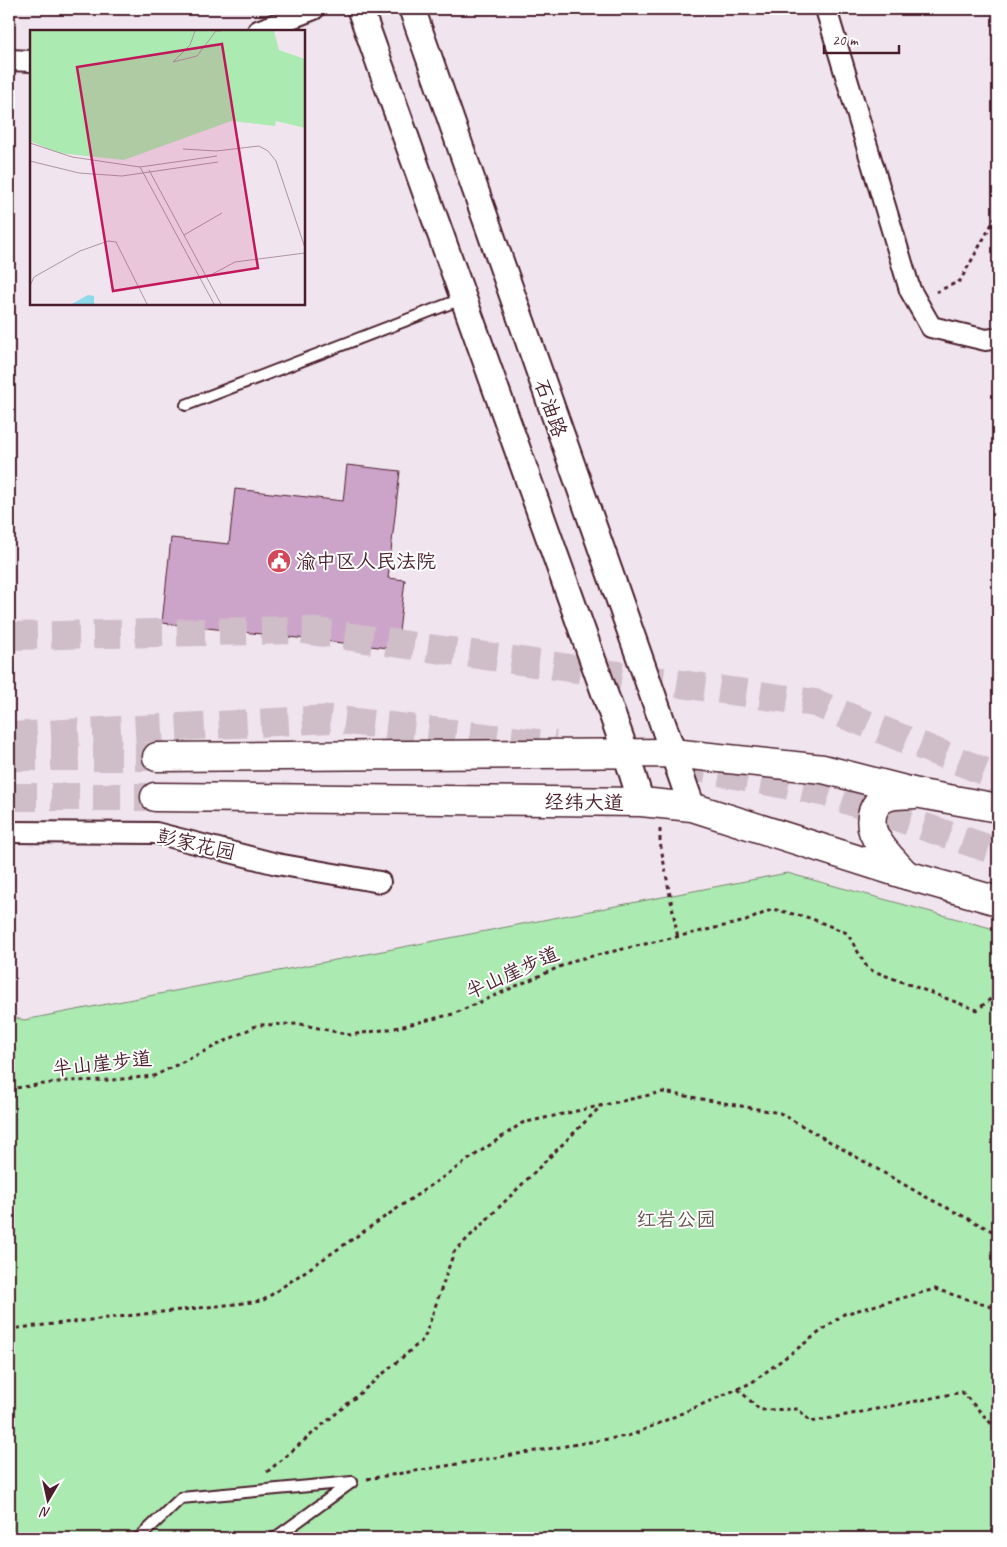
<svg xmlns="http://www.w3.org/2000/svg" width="1007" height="1547" font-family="Caveat,'LXGW WenKai TC',sans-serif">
  <rect width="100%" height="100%" fill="#f0e4ef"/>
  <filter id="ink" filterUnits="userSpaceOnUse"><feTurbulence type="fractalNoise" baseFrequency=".02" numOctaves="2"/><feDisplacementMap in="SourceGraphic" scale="10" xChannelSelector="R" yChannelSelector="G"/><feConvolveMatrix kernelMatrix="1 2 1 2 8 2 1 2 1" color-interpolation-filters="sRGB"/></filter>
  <g filter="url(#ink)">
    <path fill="#abeab1" stroke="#7a846e" d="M787,873l211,57v608h-989v-522l15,4z"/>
    <path fill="#cda4c9" stroke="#4a1f2b" d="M347,465l53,6 -12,107 17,2 -8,69 -235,-26 9,-85 58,6 6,-55 108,12z"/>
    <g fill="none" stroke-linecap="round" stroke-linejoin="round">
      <g stroke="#cfbdc8" stroke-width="28" stroke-dasharray="28 14" stroke-linecap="butt">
        <path d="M9,757h148"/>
        <path d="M9,797h146"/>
      </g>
      <g stroke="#cfbdc8" stroke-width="28" stroke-dasharray="28 14" stroke-linecap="butt">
        <path d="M9,636l294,-6 512,73 183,74"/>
        <path d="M9,736l321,-17 225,26"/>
        <path d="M679,764l147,29 172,59"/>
      </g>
      <g stroke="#4a1f2b" stroke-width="14">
        <g id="service">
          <path d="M186,405l278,-107"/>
          <path d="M139,1538l42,-40 171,-16 -77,56"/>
        </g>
      </g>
      <g stroke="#4a1f2b" stroke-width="24">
        <g id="minor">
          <path d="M826,9l84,281 21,37 55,13 12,-2"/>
          <path d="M258,31l56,-22"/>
          <path d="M9,60l22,1"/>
          <path d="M9,832l147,1 121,31 103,18"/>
        </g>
      </g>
      <g stroke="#4a1f2b" stroke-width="29">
        <g id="tertiary">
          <path d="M360,9l266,744 15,49"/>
          <path d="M412,9l280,798"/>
        </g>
      </g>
      <g stroke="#4a1f2b" stroke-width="31">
        <g id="secondary">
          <path d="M157,757l515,-4 151,16 98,25 77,14"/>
          <path d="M155,797l486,5 51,5 214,68 92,26"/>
          <path d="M906,875c-9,-11 -23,-23 -30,-37 -8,-13 -6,-35 11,-41 8,-3 18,-2 27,-3"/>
        </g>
      </g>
      <g stroke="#4a1f2b" stroke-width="3" stroke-dasharray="4 4" stroke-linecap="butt">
        <path d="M936,292l24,-11 38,-68"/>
        <path d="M660,829v13l18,96"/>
        <path d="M9,1089l57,-8 46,-1 42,-4 104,-51 42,-1 50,11 45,-7 58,-14 122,-54 171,-39 27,-12 37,9 37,15 21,36 109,41 21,-17"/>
        <path d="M9,1329l253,-28 260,-178 141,-31 117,21 144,83 74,38"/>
        <path d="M738,1389l22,21 38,-1 13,13 151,-30 36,39"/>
        <path d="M267,1472l157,-133 30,-87 148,-147"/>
        <path d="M367,1479l265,-44 119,-52 93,-69 91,-25 63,20"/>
      </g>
      <use href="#service" stroke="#fff" stroke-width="10"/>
      <use href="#minor" stroke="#fff" stroke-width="20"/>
      <use href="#tertiary" stroke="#fff" stroke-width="25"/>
      <use href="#secondary" stroke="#fff" stroke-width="28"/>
    </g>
  </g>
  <defs>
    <g id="civic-disc" transform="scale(1.25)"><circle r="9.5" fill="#d1495b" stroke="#fff"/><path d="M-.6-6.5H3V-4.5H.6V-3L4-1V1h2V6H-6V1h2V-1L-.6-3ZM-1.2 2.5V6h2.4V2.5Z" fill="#fff"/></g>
  </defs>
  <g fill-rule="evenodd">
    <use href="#civic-disc" x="279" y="561"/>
  </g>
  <g text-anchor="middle" stroke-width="4" stroke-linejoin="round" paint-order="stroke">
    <g font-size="20" fill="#4a1f2b" stroke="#fff">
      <text transform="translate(551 408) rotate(71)" y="7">石油路</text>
      <text transform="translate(584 802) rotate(1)" y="7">经纬大道</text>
      <text transform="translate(196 844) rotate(13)" y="7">彭家花园</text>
      <text transform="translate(512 972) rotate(-24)" y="7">半山崖步道</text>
      <text transform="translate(102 1063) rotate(-6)" y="7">半山崖步道</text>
    </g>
    <g font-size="20" fill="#4a1f2b" stroke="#fff" text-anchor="start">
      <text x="296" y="568">渝中区人民法院</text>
    </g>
    <g font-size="20" fill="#62524c" stroke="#fff">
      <text x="676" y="1226">红岩公园</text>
    </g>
  </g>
  <g transform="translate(30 30)">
    <rect width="275" height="275" fill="#f0e4ef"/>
    <path d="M0,1h244l5,19 26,9v69l-29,-7 -1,5 -44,-5 -107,39 -65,-7 -29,-12z" fill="#abeab1"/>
    <path d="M58,265l6,1v8h-22z" fill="#8cdbea"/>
    <path fill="none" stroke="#ae95a1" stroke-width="1" d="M165,1l-5,14 -17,17 24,-6 19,-25h5M0,113l42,14 68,10 77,-11M153,119l33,2 43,-5 9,5 8,10 29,87M0,131l49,12 43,3 96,-14M110,137l74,137M119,140l72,134M154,205l38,-22M177,247l28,-15 70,-9M0,256l4,-9 46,-26 28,-10 8,1 31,62"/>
    <path fill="#c2185b" fill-opacity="0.15" stroke="#c2185b" stroke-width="2.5" d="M192,14l36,224 -145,23 -36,-224z"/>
    <rect width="275" height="275" fill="none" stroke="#4a1f2b" stroke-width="2.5"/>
  </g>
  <rect width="1007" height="1547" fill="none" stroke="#fff" stroke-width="30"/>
  <rect x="15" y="15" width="977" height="1517" fill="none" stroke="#4a1f2b" stroke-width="2" filter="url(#ink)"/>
  <g transform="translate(48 1500) rotate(189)" stroke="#ffffff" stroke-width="4" paint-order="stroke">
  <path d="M0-4L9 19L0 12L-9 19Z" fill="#4a1f2b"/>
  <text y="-8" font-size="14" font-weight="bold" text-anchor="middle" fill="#4a1f2b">N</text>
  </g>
  <path d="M824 45v8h75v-8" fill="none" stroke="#4a1f2b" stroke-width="2.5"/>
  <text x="832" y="45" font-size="15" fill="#4a1f2b" stroke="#ffffff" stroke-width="4" paint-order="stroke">20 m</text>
</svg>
